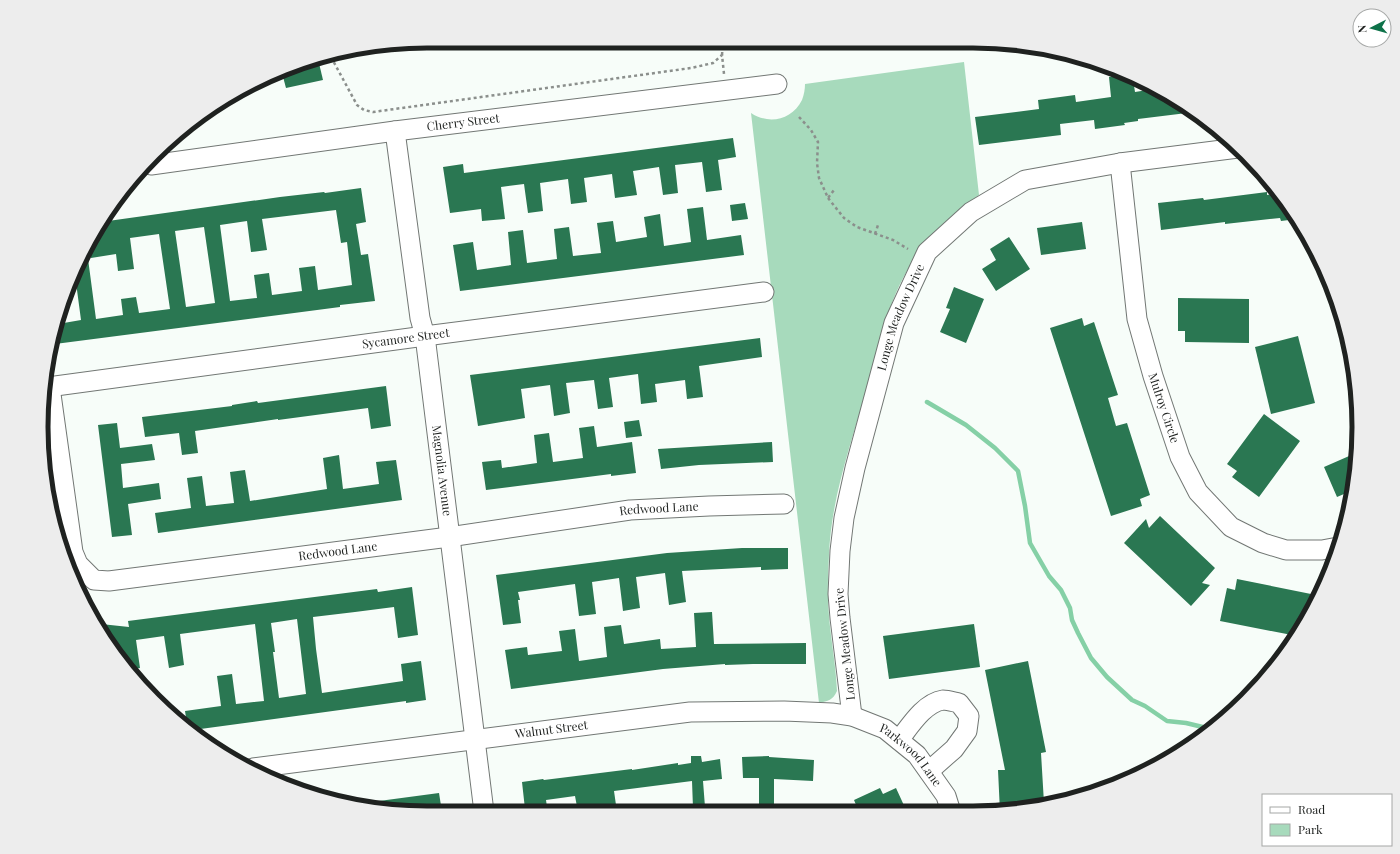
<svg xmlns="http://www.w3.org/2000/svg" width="1400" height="854" font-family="'Playfair Display',serif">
  <rect width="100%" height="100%" fill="#f7fdf9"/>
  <path fill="#a7dabc" d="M964,62l15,133c-30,22 -54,43 -72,76 -21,36 -29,80 -41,120 -15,53 -35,108 -37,164 -1,21 -2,41 0,61 2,25 7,50 8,75 -4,9 -9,10 -18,12l-68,-590c18,12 41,7 51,-13 2,-5 3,-11 3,-16z"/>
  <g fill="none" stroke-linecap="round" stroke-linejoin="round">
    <path stroke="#85d0a6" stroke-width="4.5" d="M927,402l39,23 29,23 23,23 7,35 5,37 19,33 12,14 9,18 2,12 6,13 13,25 16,19 25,23 13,6 22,15 19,2 25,6"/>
  </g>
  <g fill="#2a7752" fill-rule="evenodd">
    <path d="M318,59l5,21 -37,8 -4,-15 21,-12z"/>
    <path d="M1124,75l9,4 2,13 19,-3 34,17 7,6 -57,7v2l-14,2 1,2 -30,4 -1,-9 -34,4 1,11 -82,10 -4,-28 64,-8 -1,-9 37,-5 1,7 35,-5 -2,-20z"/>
    <path d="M733,138l3,19 -18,3 4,30 -16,2 -4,-30 -27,3 3,28 -15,2 -4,-28 -26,4 4,24 -22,3 -3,-24 -28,4 3,24 -16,2 -3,-25 -28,4 3,28 -15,2 -4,-29 -23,3 4,32 -23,2 -1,-12 -31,4 -7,-46 20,-3 1,9z"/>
    <path d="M361,188l5,34 -10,2 5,31 7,-1 7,47 -35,4v2l-285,37 3,-20 23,-4 -6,-45 12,-24 9,68 27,-4 -2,-16 15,-2 3,16 31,-4 -11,-75 -29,4 4,31 -16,2 -2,-17 -25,4 -2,-11 12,-25 179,-25 44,-5 1,1zM336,210l5,33 6,-1 5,43 -34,5 -3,-24 -16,2 3,23 -30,4 -3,-22 -15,2 3,23 -27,3 -10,-76 27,-4 4,31 16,-2 -5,-31zM204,227l11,76 -29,4 -11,-76z"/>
    <path d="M1267,192v3l11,-2 16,20 3,6 -16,2 -1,-3 -55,6v-2l-64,8 -3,-27 45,-5 1,2z"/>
    <path d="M745,203l3,16 -16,2 -2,-16z"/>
    <path d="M703,207l4,33 34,-5 3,20 -284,36 -7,-46 20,-3 4,28 34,-5 -3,-33 15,-2 4,33 30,-4 -3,-30 15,-2 4,29 28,-3 -4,-30 16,-2 3,21 31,-5 -3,-20 16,-3 4,32 27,-4 -4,-33z"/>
    <path d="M1082,222l4,27 -45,6 -4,-27z"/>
    <path d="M1009,237l21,32 -34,22 -14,-22 14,-9 -6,-11z"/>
    <path d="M954,287l30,12 -18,44 -26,-11 10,-23 -4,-1z"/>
    <path d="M1178,298l71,1v44l-64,-1v-11h-7z"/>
    <path d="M1082,318l2,8 10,-4 24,73 -10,3 8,28 11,-3 23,72 -10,4 2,7 -31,10 -61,-188z"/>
    <path d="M1298,336l17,67 -44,11 -16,-67z"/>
    <path d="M760,338l2,19 -63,9 4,31 -16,2 -2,-19 -30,4 2,18 -16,2 -3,-30 -29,4 4,29 -15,2 -4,-29 -28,3 4,30 -16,3 -4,-31 -29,4 4,29 -47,8 -8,-51z"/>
    <path d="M386,386l5,40 -20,3 -3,-21 -90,12v-1l-83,12 3,22 -16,2 -3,-22 -34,4 -3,-20 90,-11v-1l25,-4 1,2z"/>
    <path d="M1264,414l36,27 -41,56 -27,-20 5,-6 -10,-7z"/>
    <path d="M639,420l3,16 -16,2 -2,-16z"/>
    <path d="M117,423l3,25 32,-4 3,16 -34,4 2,24 36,-5 2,16 -33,5 4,31 -20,2 -14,-112z"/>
    <path d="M594,426l3,21 35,-5 4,31 -25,3v-2l-125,16 -4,-28 19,-2 1,8 35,-5 -3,-28 15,-2 4,29 30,-4 -4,-30z"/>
    <path d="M772,442l1,20 -74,3 -38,4 -3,-20z"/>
    <path d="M1356,453l-4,50 -2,6 -6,-15 -7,3 -13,-30z"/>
    <path d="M339,455l4,34 36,-5 -3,-22 20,-2 6,40 -244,33 -3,-20 36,-5 -4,-30 15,-2 4,30 28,-3 -4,-31 15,-2 5,31 77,-12 -4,-31z"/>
    <path d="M1160,516l55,52 -13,15 8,2 -19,21 -67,-63 22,-24 3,9z"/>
    <path d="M742,548h46v21l-27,1v-3l-79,4 4,31 -17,3 -4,-32 -29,4 4,31 -17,3 -4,-33 -27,4 4,32 -17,2 -4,-32 -57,8 2,8h-2l3,23 -18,2 -7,-50 171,-22z"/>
    <path d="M1237,579l74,15 -2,11 4,1 -16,30 -77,-15 7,-33 8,2z"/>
    <path d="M412,587l6,48 -20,3 -4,-31 -39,5 -42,5 3,32 6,44 81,-12 -2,-17 20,-3 5,39 -20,3v-2l-213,29 -6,-6 -2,-13 36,-5 -4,-30 15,-2 4,30 28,-3 -9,-77 -75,10 4,31 -15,3 -5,-32 -28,4 4,28 -11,2 -8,-8 -20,-38 28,3 -1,-6 249,-32 1,3zM297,619l9,75 -27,4 -6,-46h2l-4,-29z"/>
    <path d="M712,612l2,32 92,-1v21h-53l-28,1v-1l-62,5 -152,20 -6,-39 22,-3 1,8 34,-4 -3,-20 16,-2 4,32 28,-4 -3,-30 17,-2 3,19 36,-5 1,10 35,-2 -2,-34z"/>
    <path d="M974,624l6,43 -91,12 -6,-43z"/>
    <path d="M1028,661l18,91 -5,1 3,50 -44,9 -2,-42h7l-20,-100z"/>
    <path d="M691,756h10l1,6 18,-3 2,20 -19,2 2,26 -12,1 -1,-27 -78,10 3,21h-39l-3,-16 -29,4 1,7 -22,2 -3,-27 21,-3 1,1 88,-11v1l46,-7v2l13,-2z"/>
    <path d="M769,756v1l45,3 -1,21 -39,-2v25h-15v-26h-16l-1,-21z"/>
    <path d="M880,788l3,6 13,-6 11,24h-48l-5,-12z"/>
    <path d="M439,793l3,19h-40l-38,-7v-2z"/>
  </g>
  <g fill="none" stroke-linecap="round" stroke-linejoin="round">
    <g stroke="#727774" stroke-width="21">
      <g id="minor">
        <path id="s1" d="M395,131l25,187 5,18 59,476"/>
        <path id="s2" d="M1120,163l17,156 16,57 27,81 18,35 33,35 32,16 23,7h36l16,-3"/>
        <path id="s3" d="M151,165l244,-34 382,-47"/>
        <path id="s4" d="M48,387l377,-51 339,-44"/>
        <path id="s5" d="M50,387l23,165 5,12 16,16 15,1 340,-44 181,-27 79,-4 75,-2"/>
        <path id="s6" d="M852,716l-12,-98 -2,-24 2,-43 4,-33 11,-50 39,-145 33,-71 44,-40 54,-32 95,-17 118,-15"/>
        <path d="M899,740c11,-14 25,-37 44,-40 5,0 11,2 16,3l10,13 -2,15 -13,18 -25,22"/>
        <path id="s7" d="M253,768l437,-56 94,-1 48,2 20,3 33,13 32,26 29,41 5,16"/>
      </g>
    </g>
    <g stroke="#8b8f8c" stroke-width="2.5" stroke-dasharray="3 3" stroke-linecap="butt">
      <path d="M722,55l1,-14"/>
      <path d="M331,57l26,48 7,5 9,2 318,-44 22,-5 9,-8 2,19"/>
      <path d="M799,117l12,13 7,12 -1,21 2,15 9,20 6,-8"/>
      <path d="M828,198l16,20 13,9 36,13 15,9"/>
      <path d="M875,234l3,-9"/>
    </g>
    <use href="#minor" stroke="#fff" stroke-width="19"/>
  </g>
  <g text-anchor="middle" stroke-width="4" stroke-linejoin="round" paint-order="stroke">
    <g font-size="12" fill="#1f2220" stroke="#fff">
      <text dy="4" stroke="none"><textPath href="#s3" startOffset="315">Cherry Street</textPath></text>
      <text dy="4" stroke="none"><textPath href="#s6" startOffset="408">Longe Meadow Drive</textPath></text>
      <text dy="4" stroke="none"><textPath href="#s4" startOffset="361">Sycamore Street</textPath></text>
      <text dy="4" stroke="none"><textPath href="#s2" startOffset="250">Mulroy Circle</textPath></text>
      <text dy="4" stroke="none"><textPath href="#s1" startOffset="343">Magnolia Avenue</textPath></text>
      <text dy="4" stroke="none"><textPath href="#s5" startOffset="772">Redwood Lane</textPath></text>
      <text dy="4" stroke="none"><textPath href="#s5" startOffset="448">Redwood Lane</textPath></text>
      <text transform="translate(845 644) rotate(-96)" y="4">Longe Meadow Drive</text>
      <text dy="4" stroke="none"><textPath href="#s7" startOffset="301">Walnut Street</textPath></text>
      <text dy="4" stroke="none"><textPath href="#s7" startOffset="675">Parkwood Lane</textPath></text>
    </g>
  </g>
  <path d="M0 0H1400V854H0ZM427 48H973A379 379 0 0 1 1352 427V427A379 379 0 0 1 973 806H427A379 379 0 0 1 48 427V427A379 379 0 0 1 427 48Z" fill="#ededed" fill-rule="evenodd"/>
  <path fill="none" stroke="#1f2220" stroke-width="5" d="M427 48H973A379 379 0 0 1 1352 427V427A379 379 0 0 1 973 806H427A379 379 0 0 1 48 427V427A379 379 0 0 1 427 48Z"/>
  <rect x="1262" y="794" width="130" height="52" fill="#ffffff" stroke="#a5a7a6"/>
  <rect x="1270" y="807" width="20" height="6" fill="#ffffff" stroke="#a5a7a6"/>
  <text x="1298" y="814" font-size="12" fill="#1f2220">Road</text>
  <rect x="1270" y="824" width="20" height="12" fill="#a7dabc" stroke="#a5a7a6"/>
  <text x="1298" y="834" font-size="12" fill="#1f2220">Park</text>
  <g transform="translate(1372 28) rotate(264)"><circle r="19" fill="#ffffff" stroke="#a5a7a6"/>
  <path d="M0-3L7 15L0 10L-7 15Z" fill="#0e7249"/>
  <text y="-6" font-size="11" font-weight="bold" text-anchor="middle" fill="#1f2220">N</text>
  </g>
</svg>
